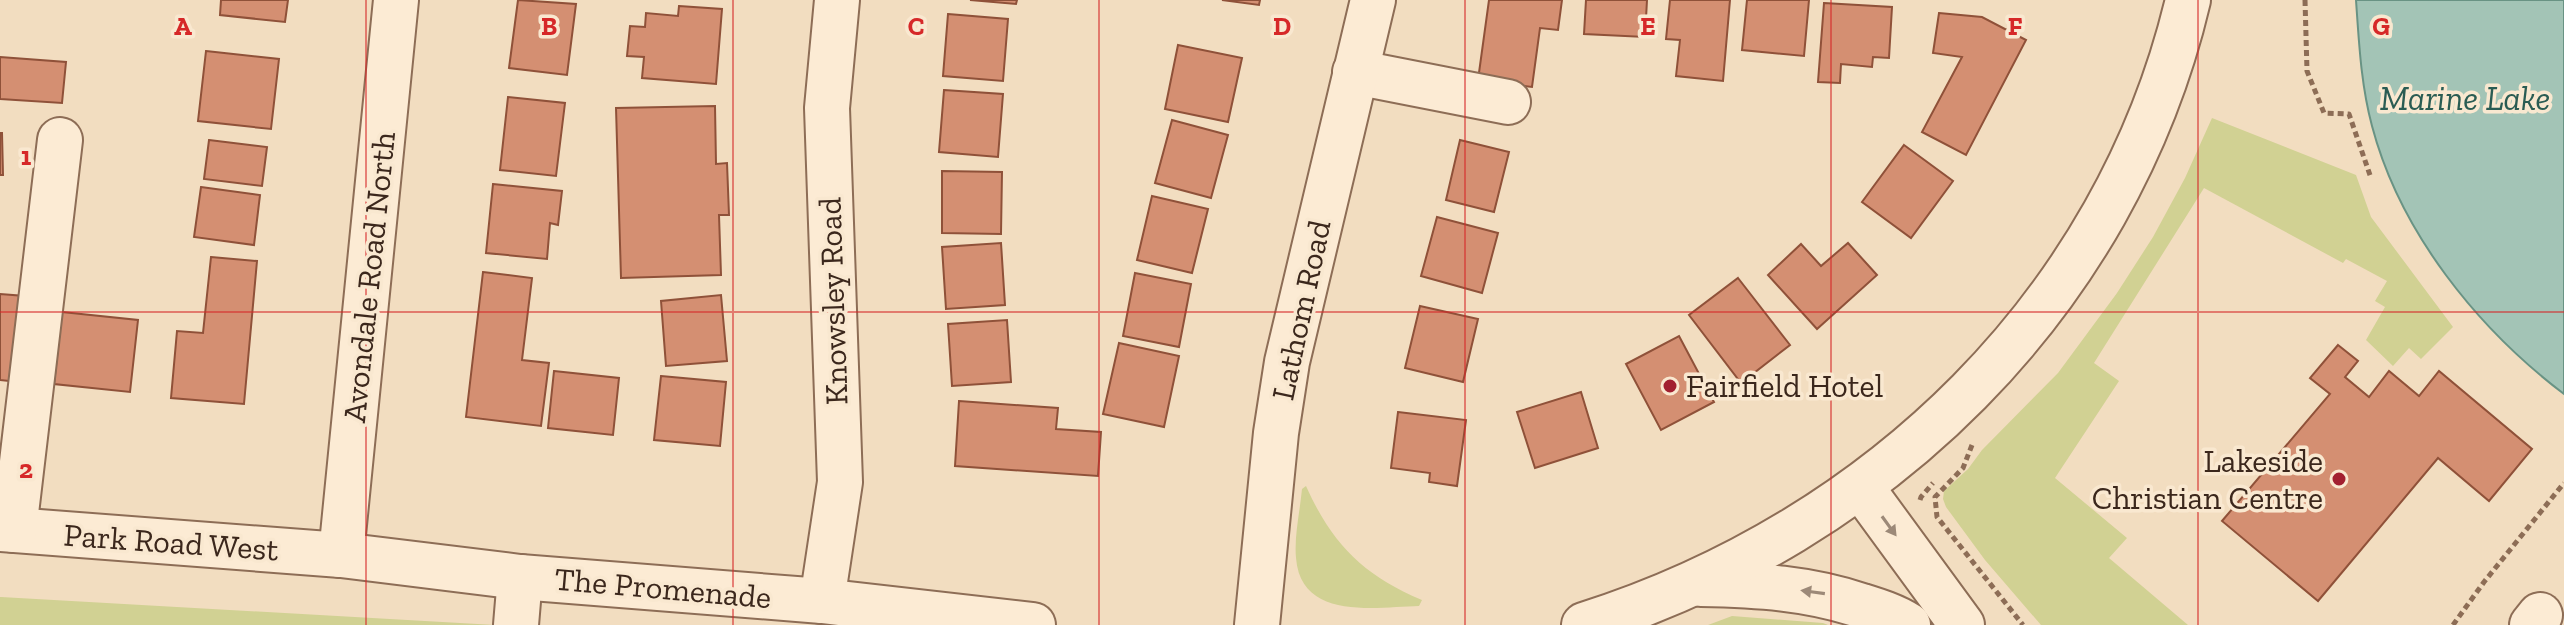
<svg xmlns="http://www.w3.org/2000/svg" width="2564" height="625" font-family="'Zilla Slab',serif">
  <rect width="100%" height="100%" fill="#f2ddc0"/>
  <g fill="#d1d193">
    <path d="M2212,118l144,57 15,42 82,110 -32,32 -12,-11 -16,18 -27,-26 19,-33 -10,-6 12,-20 -41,-22 -3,4 -139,-75 -110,175 25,18 -64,97 72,60 -18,20 79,67h-147l-56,-65 -39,-53 -3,-8 1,-8 24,-22 14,-19 76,-77 59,-80 36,-56 32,-59z"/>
    <path d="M1306,486c26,58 57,89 116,114l-3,6c-43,1 -118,15 -123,-48 -2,-22 4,-47 6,-69z"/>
    <path d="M0,597h1l494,28h-495z"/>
    <path d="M1732,616l91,7 5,2h-120z"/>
  </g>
  <path fill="#a3c4b6" stroke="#699384" stroke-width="2" d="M2356,0h208v394c-87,-66 -164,-162 -192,-268 -11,-41 -13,-83 -16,-126z"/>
  <g fill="#d48f72" stroke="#8f5139" stroke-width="2">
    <path d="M221,0h67l-3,22 -65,-7z"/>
    <path d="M518,0l58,4 -9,71 -58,-7z"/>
    <path d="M970,0h47l-1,4z"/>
    <path d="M1222,0h38l-1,5z"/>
    <path d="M1489,0h73l-4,30 -18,-2 -8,59 -54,-7z"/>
    <path d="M1586,0h61l-2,37 -61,-3z"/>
    <path d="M1670,0h60l-7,81 -47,-5 4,-36 -14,-1z"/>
    <path d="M1747,0h62l-5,56 -62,-6z"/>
    <path d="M1824,3l68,4 -3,51 -16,-1 -1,10 -31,-3 -1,19 -22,-1z"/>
    <path d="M679,6l43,3 -6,75 -74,-6 2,-21 -17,-1 3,-30 15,1 1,-14 32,3z"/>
    <path d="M1939,13l43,4 44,23 -60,115 -44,-23 40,-75 -29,-4z"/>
    <path d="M948,14l60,5 -5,62 -60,-5z"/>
    <path d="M1178,45l64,13 -14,64 -63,-13z"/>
    <path d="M206,51l73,8 -8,70 -73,-8z"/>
    <path d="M0,57l66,5 -4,41 -62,-4z"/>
    <path d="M944,90l59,4 -5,63 -59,-5z"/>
    <path d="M508,97l57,6 -9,73 -56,-6z"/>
    <path d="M715,106l1,58 11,-1 2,52h-10l2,60 -100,3 -5,-170z"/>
    <path d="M1172,120l56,15 -17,63 -56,-15z"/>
    <path d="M0,133h2l1,42h-3z"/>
    <path d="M209,140l58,7 -5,39 -58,-7z"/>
    <path d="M1460,140l49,12 -15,60 -48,-12z"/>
    <path d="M1904,145l49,36 -42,57 -49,-36z"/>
    <path d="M942,171l60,1 -1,62 -59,-1z"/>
    <path d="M493,184l69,7 -4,34 -8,-2 -3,36 -61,-6z"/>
    <path d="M201,187l59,8 -6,50 -60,-8z"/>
    <path d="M1152,196l56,13 -16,64 -55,-13z"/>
    <path d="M1437,217l61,16 -16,60 -61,-17z"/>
    <path d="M1001,243l4,62 -59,4 -4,-62z"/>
    <path d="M1848,243l29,32 -60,54 -49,-54 33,-31 20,22z"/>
    <path d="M211,257l46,4 -13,143 -73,-6 6,-67 26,2z"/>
    <path d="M483,272l49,6 -10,82 27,3 -8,63 -75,-9z"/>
    <path d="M1135,273l56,11 -12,63 -56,-11z"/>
    <path d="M1738,278l52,67 -49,38 -52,-68z"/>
    <path d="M0,294l25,2 -7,86 -18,-2z"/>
    <path d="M721,295l6,66 -61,5 -5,-65z"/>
    <path d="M1420,306l58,13 -15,63 -58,-14z"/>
    <path d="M62,312l76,8 -8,72 -76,-8z"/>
    <path d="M1007,320l4,62 -59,4 -4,-62z"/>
    <path d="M1679,336l35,66 -53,28 -35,-66z"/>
    <path d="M1119,343l60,13 -15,71 -61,-13z"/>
    <path d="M2338,345l20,16 -13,16 24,20 20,-26 30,25 20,-25 93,78 -43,52 -51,-43 -120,143 -96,-80 108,-127 -20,-16z"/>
    <path d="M554,371l65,7 -6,57 -65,-7z"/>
    <path d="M661,376l65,6 -6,64 -66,-6z"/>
    <path d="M1581,392l17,56 -63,20 -18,-56z"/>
    <path d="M959,401l99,7 -2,21 45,3 -3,44 -143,-10z"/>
    <path d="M1398,412l68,8 -9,66 -28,-4 1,-9 -39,-5z"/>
  </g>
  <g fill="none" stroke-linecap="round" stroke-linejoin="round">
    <g stroke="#8d6d56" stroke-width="48">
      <g id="minor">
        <path d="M1355,72l153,30"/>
        <path d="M1861,487l101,138"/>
        <path d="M0,529l341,26 179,22 302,24 211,24"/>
        <path d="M14,530l46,-390"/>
        <path d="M341,555l55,-555"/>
        <path d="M1701,584c56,1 108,4 161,22 16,5 32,10 46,19"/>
        <path d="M822,601l18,-119 -13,-374 10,-108"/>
        <path d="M516,625l4,-48"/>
        <path d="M1257,625l19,-192 11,-71 86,-362"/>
        <path d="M1584,625c294,-93 532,-321 604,-625"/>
        <path d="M2532,625l8,-10"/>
      </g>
    </g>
    <g stroke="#8d6d56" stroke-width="5" stroke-dasharray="6 4" stroke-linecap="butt">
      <path d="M2305,0l2,71 17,42 25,1 22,64"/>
      <path d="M1972,445l-9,23 -28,29 2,20 86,108"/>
      <path d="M1920,500l1,-3 12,-14"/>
      <path d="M2453,625l31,-43 80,-99"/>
    </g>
    <use href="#minor" stroke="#fcebd4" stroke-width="44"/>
  </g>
  <defs><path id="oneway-solid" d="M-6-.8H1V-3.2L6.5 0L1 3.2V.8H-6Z" transform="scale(2)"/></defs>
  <g fill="#9c8978">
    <use href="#oneway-solid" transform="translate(1889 526) rotate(54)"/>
    <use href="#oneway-solid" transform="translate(1813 592) rotate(-172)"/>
  </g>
  <path fill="none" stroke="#d62828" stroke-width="2" stroke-opacity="0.55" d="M366,0v625M733,0v625M1099,0v625M1465,0v625M1831,0v625M2198,0v625M0,312h2564"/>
  <g fill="#a22030" stroke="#f9e8d0" stroke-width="3">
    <circle cx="1670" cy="386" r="8"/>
    <circle cx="2339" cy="479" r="8"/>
  </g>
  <g text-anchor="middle" stroke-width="7" stroke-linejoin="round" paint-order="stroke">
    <g font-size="32" fill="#3b271c" stroke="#f9e8d0">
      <text transform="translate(369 277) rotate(-84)" y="11">Avondale Road North</text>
      <text transform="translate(833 301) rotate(-92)" y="11">Knowsley Road</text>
      <text transform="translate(1301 310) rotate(-78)" y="11">Lathom Road</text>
      <text transform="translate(171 542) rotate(4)" y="11">Park Road West</text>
      <text transform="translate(663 588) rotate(5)" y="11">The Promenade</text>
    </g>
    <g font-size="32" fill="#3b271c" stroke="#f9e8d0" text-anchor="start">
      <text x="1686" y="397">Fairfield Hotel</text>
      <text x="2323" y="472" text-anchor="end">Lakeside<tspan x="2323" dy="37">Christian Centre</tspan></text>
    </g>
    <g font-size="34" font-style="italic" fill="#2a5c53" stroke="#f9e8d0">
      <text x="2465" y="110">Marine Lake</text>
    </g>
  </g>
  <g font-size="26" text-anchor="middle" font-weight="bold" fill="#d62828" stroke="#f9e8d0" stroke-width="7" stroke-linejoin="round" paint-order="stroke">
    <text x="183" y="35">A</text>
    <text x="549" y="35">B</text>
    <text x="916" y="35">C</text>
    <text x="1282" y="35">D</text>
    <text x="1648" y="35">E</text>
    <text x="2015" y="35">F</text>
    <text x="2381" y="35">G</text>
    <text x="26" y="165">1</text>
    <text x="26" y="478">2</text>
  </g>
</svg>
